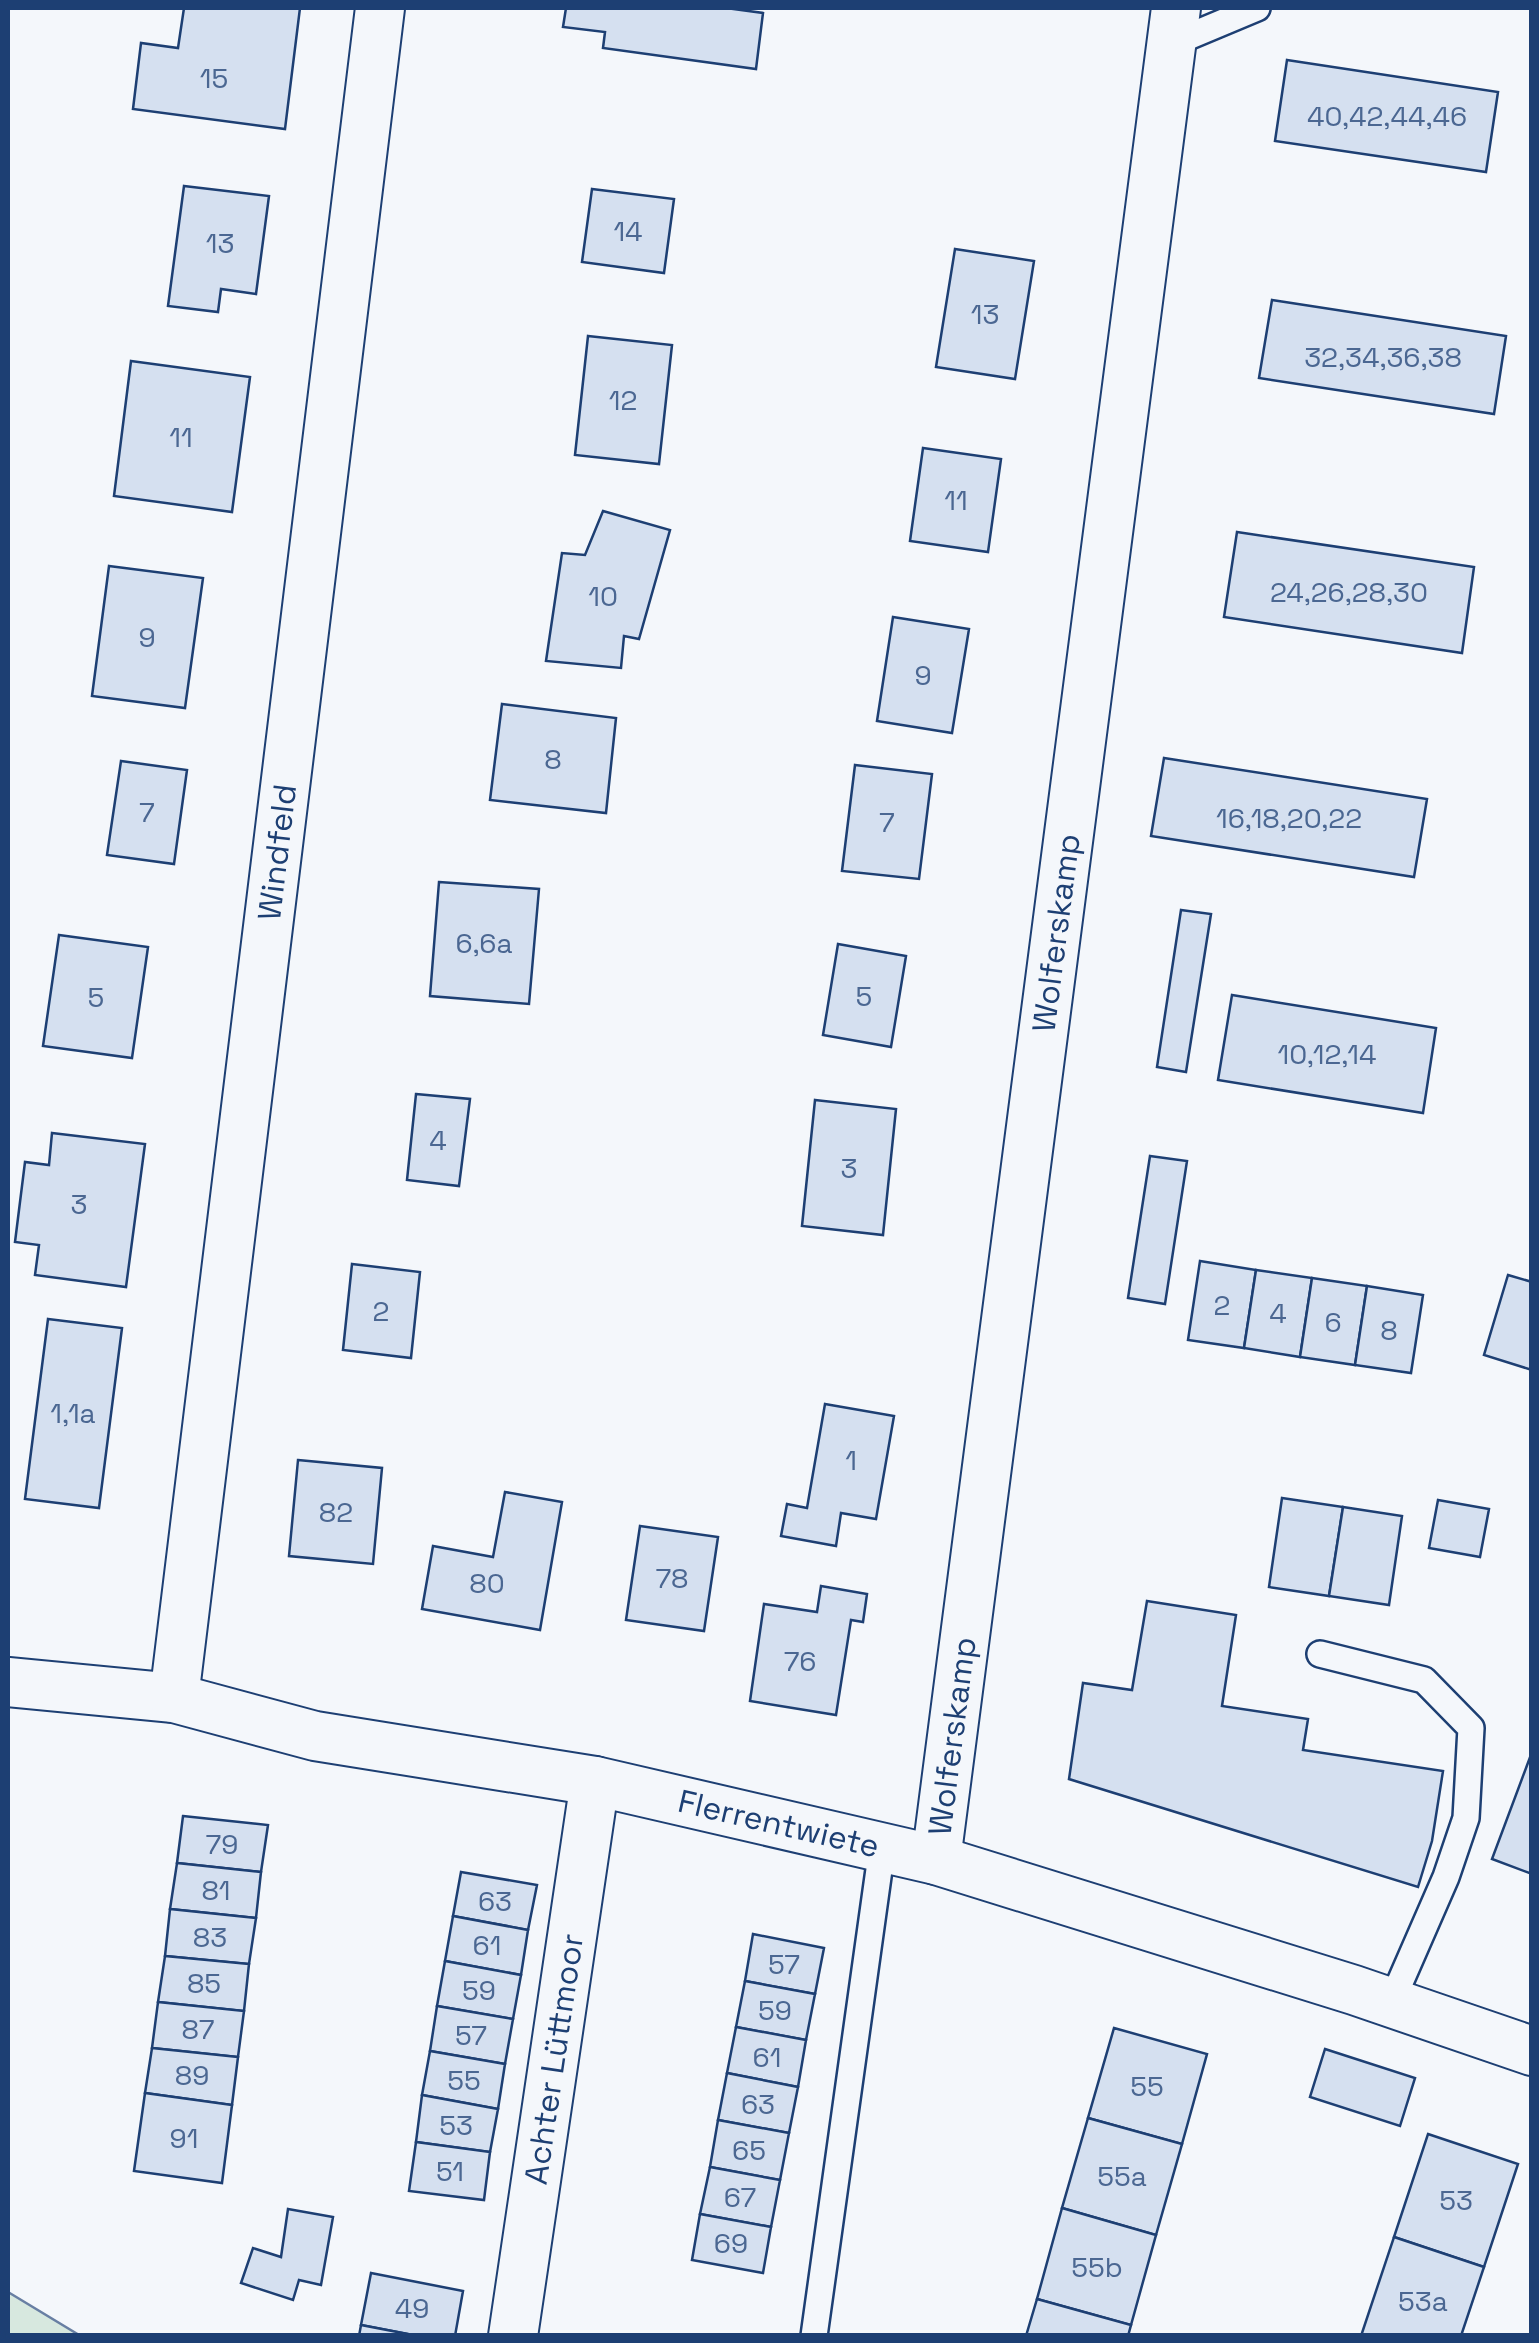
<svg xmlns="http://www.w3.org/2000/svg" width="1539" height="2343" font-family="'Space Grotesk',sans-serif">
  <rect width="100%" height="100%" fill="#f4f7fb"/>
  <path fill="#d7e8df" stroke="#687fa3" stroke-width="2.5" d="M8,2292l71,43h-71z"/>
  <g fill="#d5e0f0" stroke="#1d3f73" stroke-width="2.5">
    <path d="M184,8h116l-15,121 -152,-20 8,-66 37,5z"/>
    <path d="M566,8h160l37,5 -7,56 -153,-21 2,-16 -42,-5z"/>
    <path d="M1287,60l211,32 -12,80 -211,-31z"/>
    <path d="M184,186l85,10 -13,98 -35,-5 -3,23 -50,-6z"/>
    <path d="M592,189l82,10 -10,74 -82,-11z"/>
    <path d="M955,249l79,12 -19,118 -79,-12z"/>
    <path d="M1272,300l234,36 -12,78 -235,-36z"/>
    <path d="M588,336l84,9 -13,119 -84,-9z"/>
    <path d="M131,361l119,16 -18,135 -118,-16z"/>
    <path d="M923,448l78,11 -13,93 -78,-11z"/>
    <path d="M603,511l67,19 -31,109 -15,-3 -3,32 -75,-7 16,-108 23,2z"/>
    <path d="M1237,532l237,35 -12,86 -238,-36z"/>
    <path d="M109,566l94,12 -18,130 -93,-12z"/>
    <path d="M893,617l76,12 -17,104 -75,-12z"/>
    <path d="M502,704l114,14 -10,95 -116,-13z"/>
    <path d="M1164,758l263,41 -13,78 -263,-41z"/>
    <path d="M121,761l66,9 -13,94 -67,-9z"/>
    <path d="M855,765l77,9 -13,105 -77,-8z"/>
    <path d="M439,882l100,7 -10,115 -99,-8z"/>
    <path d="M1181,910l30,4 -25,158 -29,-5z"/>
    <path d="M59,935l89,12 -16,111 -89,-12z"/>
    <path d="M838,944l68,12 -15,91 -68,-12z"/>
    <path d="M1232,995l204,33 -13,85 -205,-33z"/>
    <path d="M416,1094l54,5 -11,87 -52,-6z"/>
    <path d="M815,1100l81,9 -13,126 -81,-9z"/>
    <path d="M52,1133l93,11 -19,143 -91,-12 4,-30 -24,-3 10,-80 24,3z"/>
    <path d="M1150,1156l37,5 -22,143 -37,-6z"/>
    <path d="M1200,1261l56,9 -12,78 -56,-8z"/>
    <path d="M352,1264l68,8 -9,86 -68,-8z"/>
    <path d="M1256,1270l56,8 -12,79 -56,-9z"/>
    <path d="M1508,1275l24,7v88l-48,-15z"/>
    <path d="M1312,1278l55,8 -12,79 -55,-8z"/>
    <path d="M1367,1286l56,9 -12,78 -56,-8z"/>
    <path d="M48,1319l74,9 -23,180 -74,-9z"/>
    <path d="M825,1404l69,12 -18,103 -35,-6 -5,33 -55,-10 6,-32 20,4z"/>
    <path d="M298,1460l84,8 -9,96 -84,-8z"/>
    <path d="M505,1492l57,10 -22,128 -118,-21 11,-63 60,11z"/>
    <path d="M1282,1498l61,9 -14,89 -60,-9z"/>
    <path d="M1438,1500l51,9 -9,48 -51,-9z"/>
    <path d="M1343,1507l59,9 -13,89 -60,-9z"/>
    <path d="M640,1526l78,11 -14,94 -78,-11z"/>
    <path d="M821,1586l46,8 -4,28 -12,-2 -15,95 -86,-14 14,-97 53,8z"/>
    <path d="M1147,1601l89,14 -14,91 86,13 -5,31 140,21 -11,70 -14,46 -349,-108 14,-96 49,7z"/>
    <path d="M1532,1752v122l-40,-15z"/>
    <path d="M183,1816l85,9 -7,47 -84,-9z"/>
    <path d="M177,1863l84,9 -5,46 -86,-9z"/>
    <path d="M461,1872l76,13 -9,45 -75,-14z"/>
    <path d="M170,1909l86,9 -7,46 -84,-8z"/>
    <path d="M453,1916l75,14 -7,45 -76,-14z"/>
    <path d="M753,1934l71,14 -9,46 -70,-13z"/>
    <path d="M165,1956l84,8 -5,47 -86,-9z"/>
    <path d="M445,1961l76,14 -8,44 -76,-13z"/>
    <path d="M745,1981l70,13 -9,46 -70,-13z"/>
    <path d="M158,2002l86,9 -6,46 -86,-9z"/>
    <path d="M437,2006l76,13 -8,45 -75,-13z"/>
    <path d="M736,2027l70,13 -8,47 -71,-14z"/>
    <path d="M1114,2028l93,26 -25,90 -94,-26z"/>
    <path d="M152,2048l86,9 -6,48 -87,-12z"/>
    <path d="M1325,2049l90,29 -15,48 -90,-29z"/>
    <path d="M430,2051l75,13 -7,45 -76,-14z"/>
    <path d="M727,2073l71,14 -9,46 -71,-13z"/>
    <path d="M145,2093l87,12 -10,78 -88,-12z"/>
    <path d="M422,2095l76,14 -8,43 -74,-10z"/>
    <path d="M1088,2118l94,26 -26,91 -94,-27z"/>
    <path d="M718,2120l71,13 -9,47 -70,-13z"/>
    <path d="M1428,2134l90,30 -34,103 -90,-30z"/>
    <path d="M416,2142l74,10 -6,48 -75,-9z"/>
    <path d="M710,2167l70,13 -9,47 -71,-13z"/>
    <path d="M1062,2208l94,27 -25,90 -94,-26z"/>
    <path d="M288,2209l45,8 -12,68 -22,-5 -6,20 -52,-17 12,-35 28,9z"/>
    <path d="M700,2214l71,13 -8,46 -71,-13z"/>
    <path d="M1394,2237l90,30 -23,69h-100z"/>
    <path d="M371,2273l92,18 -8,45h-37l-57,-11z"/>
    <path d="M1037,2299l94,26 -3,11h-102z"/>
    <path d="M361,2325l57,11h-59z"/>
  </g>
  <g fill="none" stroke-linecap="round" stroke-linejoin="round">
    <g stroke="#1d3f73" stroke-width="30">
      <g id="lane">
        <path d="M1171,44l86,-36"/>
        <path d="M1320,1654l104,26 47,48 -5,90 -20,59 -55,126"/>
        <path d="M814,2336l68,-488"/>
      </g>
    </g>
    <g stroke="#1d3f73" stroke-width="52">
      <g id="street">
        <path id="s1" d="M8,1682l166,16 141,38 280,45 341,79 418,130 178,61"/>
        <path id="s2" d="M174,1698l206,-1690"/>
        <path id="s3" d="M936,1860l240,-1852"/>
        <path id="s4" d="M513,2336l82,-555"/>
      </g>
    </g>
    <use href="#lane" stroke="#f4f7fb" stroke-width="25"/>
    <use href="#street" stroke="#f4f7fb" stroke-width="48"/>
  </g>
  <g text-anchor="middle" stroke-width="8" stroke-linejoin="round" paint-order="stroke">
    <g font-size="28" fill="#4b6792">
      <text x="214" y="88">15</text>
      <text x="1387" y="126">40,42,44,46</text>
      <text x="628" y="241">14</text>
      <text x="220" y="253">13</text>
      <text x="985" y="324">13</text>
      <text x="1383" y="367">32,34,36,38</text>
      <text x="623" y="410">12</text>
      <text x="181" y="447">11</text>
      <text x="956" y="510">11</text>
      <text x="1349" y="602">24,26,28,30</text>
      <text x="603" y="606">10</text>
      <text x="147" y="647">9</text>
      <text x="923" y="685">9</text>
      <text x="553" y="769">8</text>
      <text x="147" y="822">7</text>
      <text x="1289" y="828">16,18,20,22</text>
      <text x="887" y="832">7</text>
      <text x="484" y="953">6,6a</text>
      <text x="864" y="1006">5</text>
      <text x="96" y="1007">5</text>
      <text x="1327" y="1064">10,12,14</text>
      <text x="438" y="1150">4</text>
      <text x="849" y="1178">3</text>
      <text x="79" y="1214">3</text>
      <text x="1222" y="1315">2</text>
      <text x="381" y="1321">2</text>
      <text x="1278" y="1323">4</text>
      <text x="1333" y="1332">6</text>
      <text x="1389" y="1340">8</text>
      <text x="73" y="1423">1,1a</text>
      <text x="851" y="1470">1</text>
      <text x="336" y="1522">82</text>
      <text x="672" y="1588">78</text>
      <text x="487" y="1593">80</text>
      <text x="800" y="1671">76</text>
      <text x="222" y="1854">79</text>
      <text x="216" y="1900">81</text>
      <text x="495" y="1911">63</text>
      <text x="210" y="1947">83</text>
      <text x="487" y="1955">61</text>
      <text x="784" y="1974">57</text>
      <text x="204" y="1993">85</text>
      <text x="479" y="2000">59</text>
      <text x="775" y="2020">59</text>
      <text x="198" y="2039">87</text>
      <text x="471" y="2045">57</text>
      <text x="767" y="2067">61</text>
      <text x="192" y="2085">89</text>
      <text x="464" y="2090">55</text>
      <text x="1147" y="2096">55</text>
      <text x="758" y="2114">63</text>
      <text x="456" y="2135">53</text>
      <text x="184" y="2148">91</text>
      <text x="749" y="2160">65</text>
      <text x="450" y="2181">51</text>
      <text x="1122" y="2186">55a</text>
      <text x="740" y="2207">67</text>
      <text x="1456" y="2210">53</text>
      <text x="731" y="2253">69</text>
      <text x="1097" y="2277">55b</text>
      <text x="1423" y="2311">53a</text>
      <text x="412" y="2318">49</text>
    </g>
    <g font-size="32" fill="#1d3f73" stroke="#f4f7fb">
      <text dy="11" stroke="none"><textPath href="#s2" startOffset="852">Windfeld</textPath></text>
      <text dy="11" stroke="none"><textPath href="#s3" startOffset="935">Wolferskamp</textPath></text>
      <text dy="11" stroke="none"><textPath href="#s3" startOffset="125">Wolferskamp</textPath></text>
      <text dy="11" stroke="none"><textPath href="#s1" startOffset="785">Flerrentwiete</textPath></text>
      <text dy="11" stroke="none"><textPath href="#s4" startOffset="280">Achter Lüttmoor</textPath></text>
    </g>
  </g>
  <rect width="1539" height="2343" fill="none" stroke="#1d3f73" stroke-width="20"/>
</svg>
